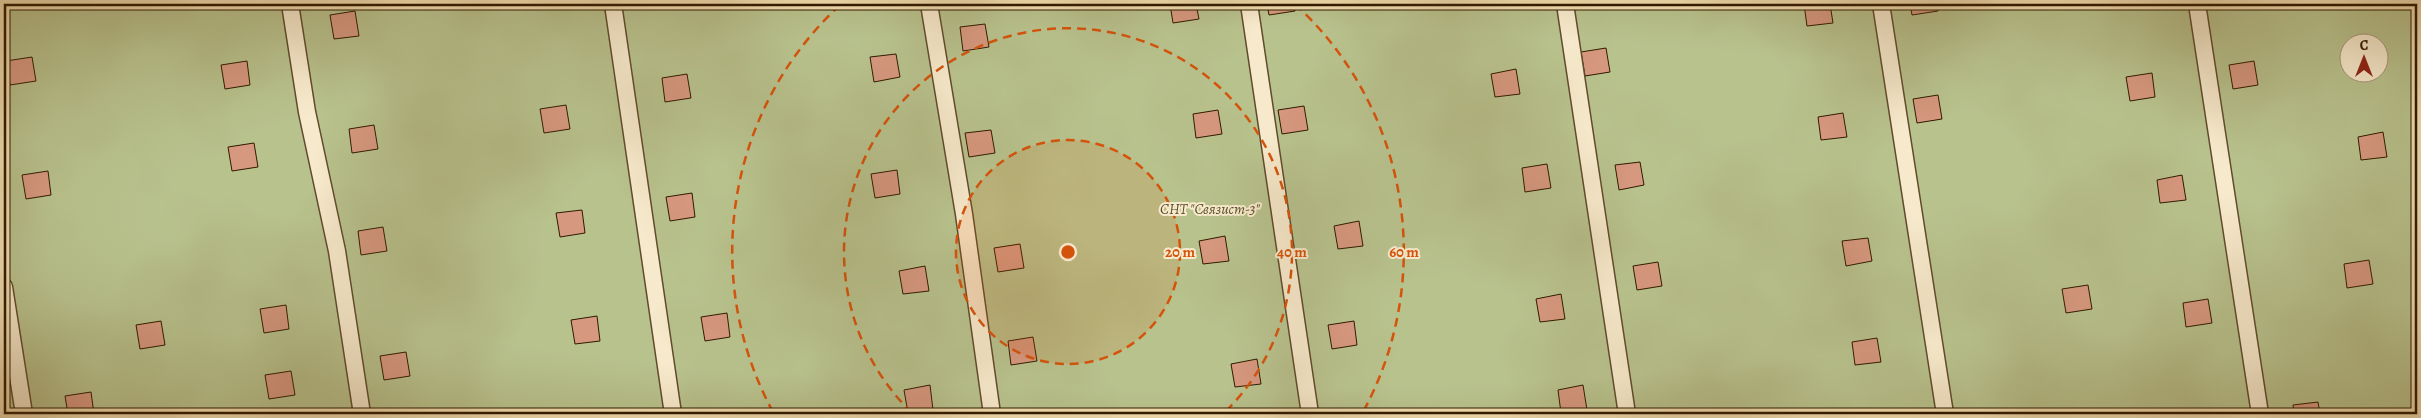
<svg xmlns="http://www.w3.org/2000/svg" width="2421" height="418" font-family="Alegreya,serif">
  <rect width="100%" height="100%" fill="#f2deb0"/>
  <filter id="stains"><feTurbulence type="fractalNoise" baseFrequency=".004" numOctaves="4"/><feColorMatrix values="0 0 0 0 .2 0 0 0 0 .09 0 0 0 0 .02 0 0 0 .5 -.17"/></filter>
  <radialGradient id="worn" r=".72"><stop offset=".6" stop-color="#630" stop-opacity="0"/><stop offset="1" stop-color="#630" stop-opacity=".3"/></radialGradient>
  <path fill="#b8c28d" stroke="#746e46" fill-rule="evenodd" d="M4,4h2413v410h-2413zM2348,42h30v30h-30z"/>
  <g fill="#d6987f" stroke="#2f1a00">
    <path d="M1170,4h26l3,15 -26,4z"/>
    <path d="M1267,4h26l2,7 -26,4z"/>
    <path d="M1804,4h26l3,19 -26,3z"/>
    <path d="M1910,4h26l2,7 -26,4z"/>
    <path d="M355,11l4,25 -25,3 -4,-24z"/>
    <path d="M985,24l4,23 -26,4 -3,-24z"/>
    <path d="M1606,48l4,24 -25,4 -4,-24z"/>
    <path d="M896,54l4,23 -26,5 -4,-25z"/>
    <path d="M32,57l4,24 -26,4 -4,-24z"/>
    <path d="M247,61l3,24 -25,4 -4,-24z"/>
    <path d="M2254,61l4,24 -25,4 -4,-24z"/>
    <path d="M1516,69l4,25 -25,3 -4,-23z"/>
    <path d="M2152,73l3,24 -25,4 -4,-24z"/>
    <path d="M687,74l4,24 -26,4 -3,-24z"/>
    <path d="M1938,95l4,24 -25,4 -4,-24z"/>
    <path d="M566,105l4,24 -26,4 -4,-24z"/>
    <path d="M1304,106l4,24 -26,4 -4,-24z"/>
    <path d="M1218,110l4,24 -26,4 -3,-24z"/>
    <path d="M1843,113l4,24 -26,3 -3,-23z"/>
    <path d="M374,125l4,24 -26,4 -3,-24z"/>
    <path d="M991,130l4,23 -26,4 -4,-24z"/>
    <path d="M2383,132l4,25 -26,3 -3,-23z"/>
    <path d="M254,143l4,24 -26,4 -4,-24z"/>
    <path d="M1640,162l4,23 -25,5 -4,-25z"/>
    <path d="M1547,164l4,24 -26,4 -3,-24z"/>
    <path d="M897,170l3,24 -25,4 -4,-24z"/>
    <path d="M48,171l3,24 -25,4 -4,-24z"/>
    <path d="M2182,175l4,25 -26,3 -3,-23z"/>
    <path d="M692,193l3,24 -25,4 -4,-24z"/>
    <path d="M582,210l3,23 -25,4 -4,-24z"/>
    <path d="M1359,221l4,25 -25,3 -4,-23z"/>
    <path d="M383,227l4,24 -26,4 -3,-24z"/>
    <path d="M1225,236l4,25 -26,3 -4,-23z"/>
    <path d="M1868,238l4,23 -26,5 -4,-25z"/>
    <path d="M1020,244l4,24 -26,4 -4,-24z"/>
    <path d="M2369,260l4,24 -26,4 -3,-24z"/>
    <path d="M1658,262l4,24 -25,4 -4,-24z"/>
    <path d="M925,266l4,25 -26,3 -4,-23z"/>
    <path d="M2088,285l4,24 -26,4 -4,-24z"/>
    <path d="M1561,294l4,25 -25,3 -4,-23z"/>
    <path d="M2208,299l4,24 -26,4 -3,-24z"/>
    <path d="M286,305l3,24 -25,4 -4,-24z"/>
    <path d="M727,313l3,24 -25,4 -4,-24z"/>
    <path d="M597,316l3,25 -25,3 -4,-24z"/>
    <path d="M161,321l4,24 -25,4 -4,-24z"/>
    <path d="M1354,321l3,24 -25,4 -4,-24z"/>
    <path d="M1033,337l4,24 -26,4 -3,-24z"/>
    <path d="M1877,338l4,24 -26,3 -3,-23z"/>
    <path d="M406,352l4,24 -26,4 -4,-24z"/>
    <path d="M1257,359l4,25 -26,3 -4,-23z"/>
    <path d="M291,371l4,24 -26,4 -4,-24z"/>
    <path d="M930,385l3,25 -25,3 -4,-23z"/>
    <path d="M1583,385l4,25 -26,3 -3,-23z"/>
    <path d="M91,392l3,22h-26l-3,-18z"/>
    <path d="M2318,402l2,12h-26l-1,-9z"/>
    <path d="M1666,409l1,5h-27v-1z"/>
  </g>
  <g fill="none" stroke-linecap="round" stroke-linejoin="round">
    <g stroke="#604b2c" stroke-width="19">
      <g id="lane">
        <path d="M290,4l17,108 30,139 25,163"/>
        <path d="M613,4l60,410"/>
        <path d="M929,4l35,210 28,200"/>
        <path d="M1249,4l61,410"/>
        <path d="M1565,4l62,410"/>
        <path d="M1881,4l64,410"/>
        <path d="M2197,4l63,410"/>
        <path d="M4,287l20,127"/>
      </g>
    </g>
    <use href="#lane" stroke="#f7eacc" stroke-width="16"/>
  </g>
  <circle cx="1068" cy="252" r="112" fill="#d6530b" fill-opacity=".12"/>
  <g fill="none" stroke="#d6530b" stroke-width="2.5" stroke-dasharray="9 6">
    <circle cx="1068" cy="252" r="112"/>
    <path d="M912 413A224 224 0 1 1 1224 413"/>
    <path d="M773 412A336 336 0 0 1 841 4M1295 4A336 336 0 0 1 1363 412"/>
  </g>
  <g text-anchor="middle" stroke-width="4" stroke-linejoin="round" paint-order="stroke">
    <g font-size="15" font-style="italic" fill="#584c2a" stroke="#f7eacc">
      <text x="1210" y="214">СНТ "Связист-3"</text>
    </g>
  </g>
  <circle cx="1068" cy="252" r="8" fill="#d6530b" stroke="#f7eacc" stroke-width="2.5"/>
  <g font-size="15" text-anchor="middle" font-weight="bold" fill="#d6530b" stroke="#f7eacc" stroke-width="4" stroke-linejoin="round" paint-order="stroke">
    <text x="1180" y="257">20 m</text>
    <text x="1292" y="257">40 m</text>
    <text x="1404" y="257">60 m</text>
  </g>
  <rect width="2421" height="418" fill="none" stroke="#f2deb0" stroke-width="20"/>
  <rect x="5" y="5" width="2411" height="408" fill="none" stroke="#2f1a00" stroke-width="2.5"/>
  <rect x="10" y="10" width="2401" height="398" fill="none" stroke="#2f1a00"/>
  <g transform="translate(2364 58)"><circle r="24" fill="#f7eacc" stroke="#a7977a"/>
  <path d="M0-4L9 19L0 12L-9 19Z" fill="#8f2418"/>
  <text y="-8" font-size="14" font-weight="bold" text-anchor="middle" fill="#2f1a00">С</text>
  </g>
  <rect width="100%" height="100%" filter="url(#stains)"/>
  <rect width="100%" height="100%" fill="url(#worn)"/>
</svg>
